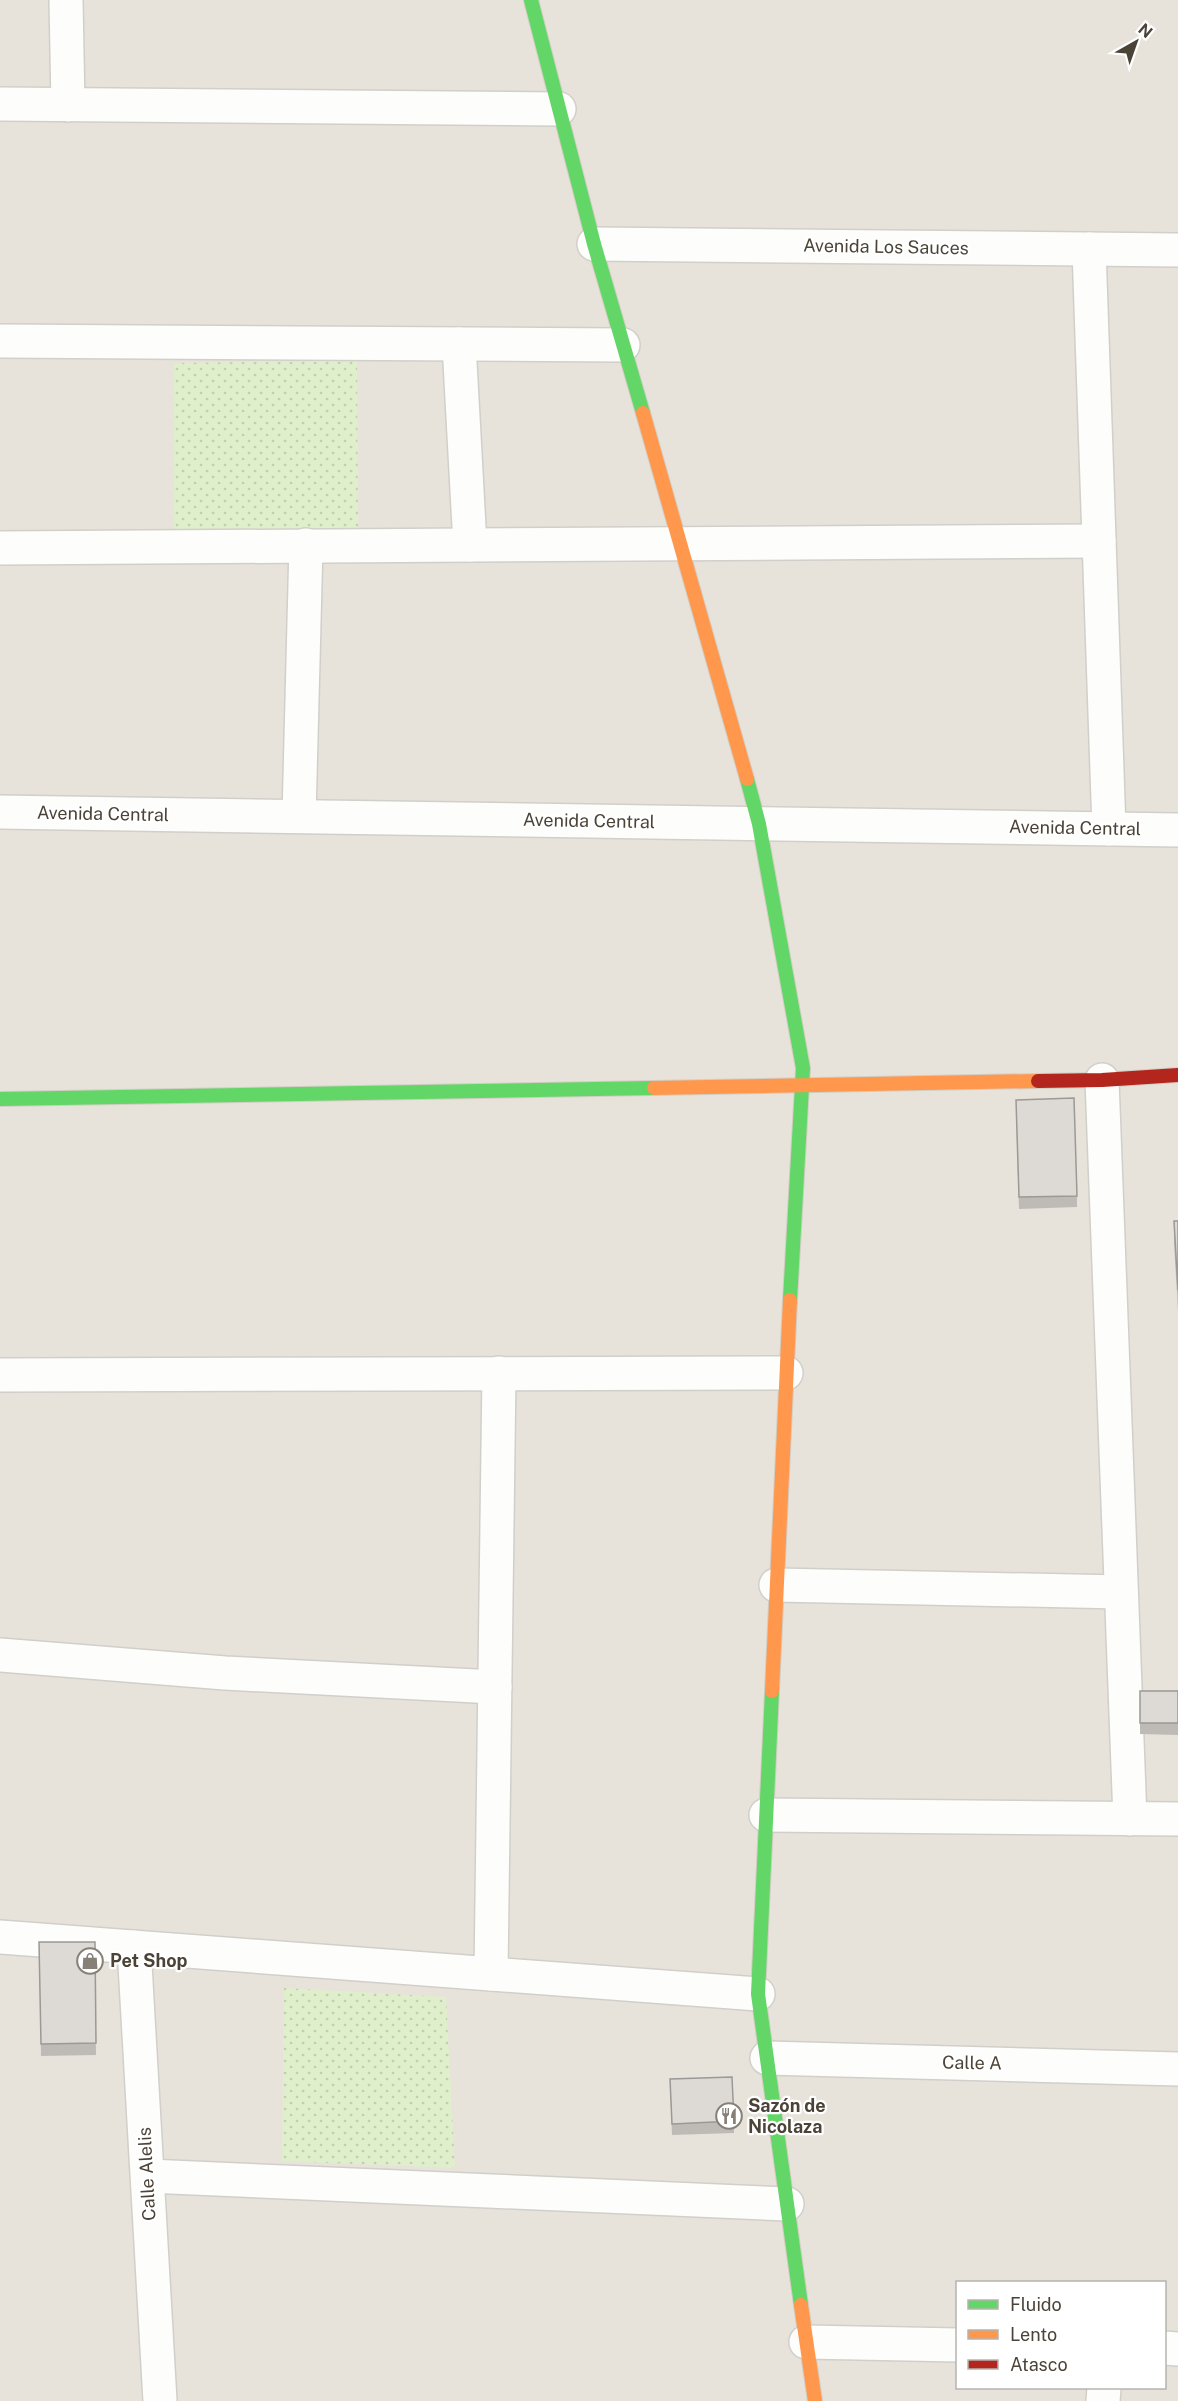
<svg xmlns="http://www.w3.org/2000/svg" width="1178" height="2401" font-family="'Public Sans',sans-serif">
  <defs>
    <pattern id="park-dots" width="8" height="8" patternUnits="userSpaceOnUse" patternTransform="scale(1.5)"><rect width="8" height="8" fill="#e0efcb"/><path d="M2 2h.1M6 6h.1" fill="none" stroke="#c2ceaf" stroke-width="1.8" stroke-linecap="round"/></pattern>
  </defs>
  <rect width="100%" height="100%" fill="#f3f1ed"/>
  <path fill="#e7e3da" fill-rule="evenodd" d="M0,0h1178v2401h-1178zM958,2282h206v106h-206z"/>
  <g fill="url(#park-dots)">
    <path d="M357,361l1,171 -184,-1v-168z"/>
    <path d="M284,1988l162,9 9,171 -173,-7z"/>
  </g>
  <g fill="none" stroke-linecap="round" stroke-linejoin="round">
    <g stroke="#d1cfca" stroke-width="36">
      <g id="street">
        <path d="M66,0l2,105"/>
        <path d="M0,104l559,5"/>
        <path d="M594,244l584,6"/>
        <path d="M1089,249l20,580"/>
        <path d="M0,341l623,4"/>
        <path d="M459,344l11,201"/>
        <path d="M0,548l1099,-7"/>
        <path d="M0,812l1178,18"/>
        <path d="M299,816l7,-271"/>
        <path d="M1102,1080l28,739"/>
        <path d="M0,1375l786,-2"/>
        <path d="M776,1585l345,7"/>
        <path d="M0,1655l225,18 270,14"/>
        <path d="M766,1815l412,4"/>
        <path d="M0,1937l758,57"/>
        <path d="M134,1947l26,454"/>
        <path d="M491,1974l8,-601"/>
        <path d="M767,2058l411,11"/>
        <path d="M148,2176l639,28"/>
        <path d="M806,2342l152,3"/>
        <path d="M1164,2348l14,1"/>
        <path d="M1103,2401l1,-13"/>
      </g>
    </g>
    <g stroke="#d3cec3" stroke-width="16">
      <g id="fast">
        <path d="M531,0l63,244 49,169"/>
        <path d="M747,779l12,45 44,244 -13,232"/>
        <path d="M0,1099l654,-11"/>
        <path d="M772,1691l-14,303 43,311"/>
      </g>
    </g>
    <g stroke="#d3cec3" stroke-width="16">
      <g id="slow">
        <path d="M643,413l104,366"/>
        <path d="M654,1088l384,-7"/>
        <path d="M772,1691l18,-391"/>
        <path d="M801,2305l14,96"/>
      </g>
    </g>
    <g stroke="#d3cec3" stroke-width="16">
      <path id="jam" d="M1038,1081l64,-1 76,-5"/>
    </g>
    <use href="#street" stroke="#fdfdfc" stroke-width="33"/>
    <use href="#fast" stroke="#63d668" stroke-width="14"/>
    <use href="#slow" stroke="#ff974d" stroke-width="14"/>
    <use href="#jam" stroke="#b3261e" stroke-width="14"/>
  </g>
  <g fill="#bebbb7">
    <path d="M1016,1111l61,85v11l-58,2z"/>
    <path d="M1174,1221h4v90l-4,-68z"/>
    <path d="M1140,1691h38v44l-38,-1z"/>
    <path d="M39,1942h56l1,113 -55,1z"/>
    <path d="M670,2079l64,42v12l-62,2z"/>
  </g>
  <g fill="#dddad5" stroke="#9b9995" stroke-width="1.5">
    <path d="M1074,1098l3,98 -58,1 -3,-97z"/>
    <path d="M1174,1221h4v69z"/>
    <rect x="1140" y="1691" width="38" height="32"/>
    <path d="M39,1942h56l1,101 -55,1z"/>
    <path d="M732,2077l2,44 -62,3 -2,-45z"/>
  </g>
  <defs>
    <g id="shop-ring" transform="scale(1.35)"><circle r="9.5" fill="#fff" stroke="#868077" stroke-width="1.5"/><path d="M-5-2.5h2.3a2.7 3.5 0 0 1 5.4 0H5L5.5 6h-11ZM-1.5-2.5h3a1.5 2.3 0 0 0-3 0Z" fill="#868077"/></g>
    <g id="restaurant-ring" transform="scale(1.35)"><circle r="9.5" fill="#fff" stroke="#868077" stroke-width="1.5"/><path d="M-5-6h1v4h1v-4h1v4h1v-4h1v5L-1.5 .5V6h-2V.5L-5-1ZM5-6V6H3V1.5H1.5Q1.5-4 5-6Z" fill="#868077"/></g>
  </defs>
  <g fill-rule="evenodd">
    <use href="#shop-ring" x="90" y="1961"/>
    <use href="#restaurant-ring" x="729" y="2116"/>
  </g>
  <g text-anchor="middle" stroke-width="4.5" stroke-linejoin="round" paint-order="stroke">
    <g font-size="18" fill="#4b4337" stroke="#fff">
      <text transform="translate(886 247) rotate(1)" y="6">Avenida Los Sauces</text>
      <text transform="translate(103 814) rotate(1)" y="6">Avenida Central</text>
      <text transform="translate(589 821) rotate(1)" y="6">Avenida Central</text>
      <text transform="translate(1075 828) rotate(1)" y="6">Avenida Central</text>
      <text transform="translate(972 2063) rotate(1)" y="6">Calle A</text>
      <text transform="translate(147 2174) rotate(-93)" y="6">Calle Alelis</text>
    </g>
    <g font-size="18" font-weight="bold" fill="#4b4337" stroke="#fff" text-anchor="start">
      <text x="110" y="1967">Pet Shop</text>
      <text x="748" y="2112">Sazón de<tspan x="748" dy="21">Nicolaza</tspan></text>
    </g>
  </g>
  <rect x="956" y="2281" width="210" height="108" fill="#ffffff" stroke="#b7b4af" stroke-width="1.5"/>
  <rect x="968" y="2300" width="30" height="9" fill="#63d668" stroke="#b7b4af" stroke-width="1.5"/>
  <text x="1010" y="2311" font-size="18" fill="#4b4337">Fluido</text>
  <rect x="968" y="2330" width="30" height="9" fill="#ff974d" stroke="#b7b4af" stroke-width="1.5"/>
  <text x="1010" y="2341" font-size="18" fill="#4b4337">Lento</text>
  <rect x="968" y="2360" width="30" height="9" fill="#b3261e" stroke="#b7b4af" stroke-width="1.5"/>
  <text x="1010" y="2371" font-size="18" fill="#4b4337">Atasco</text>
  <g transform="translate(1136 42) rotate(40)" stroke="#ffffff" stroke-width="4.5" paint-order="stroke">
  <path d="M0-4.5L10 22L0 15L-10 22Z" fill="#4b4337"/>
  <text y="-9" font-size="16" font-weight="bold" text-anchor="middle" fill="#4b4337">N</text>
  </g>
</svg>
